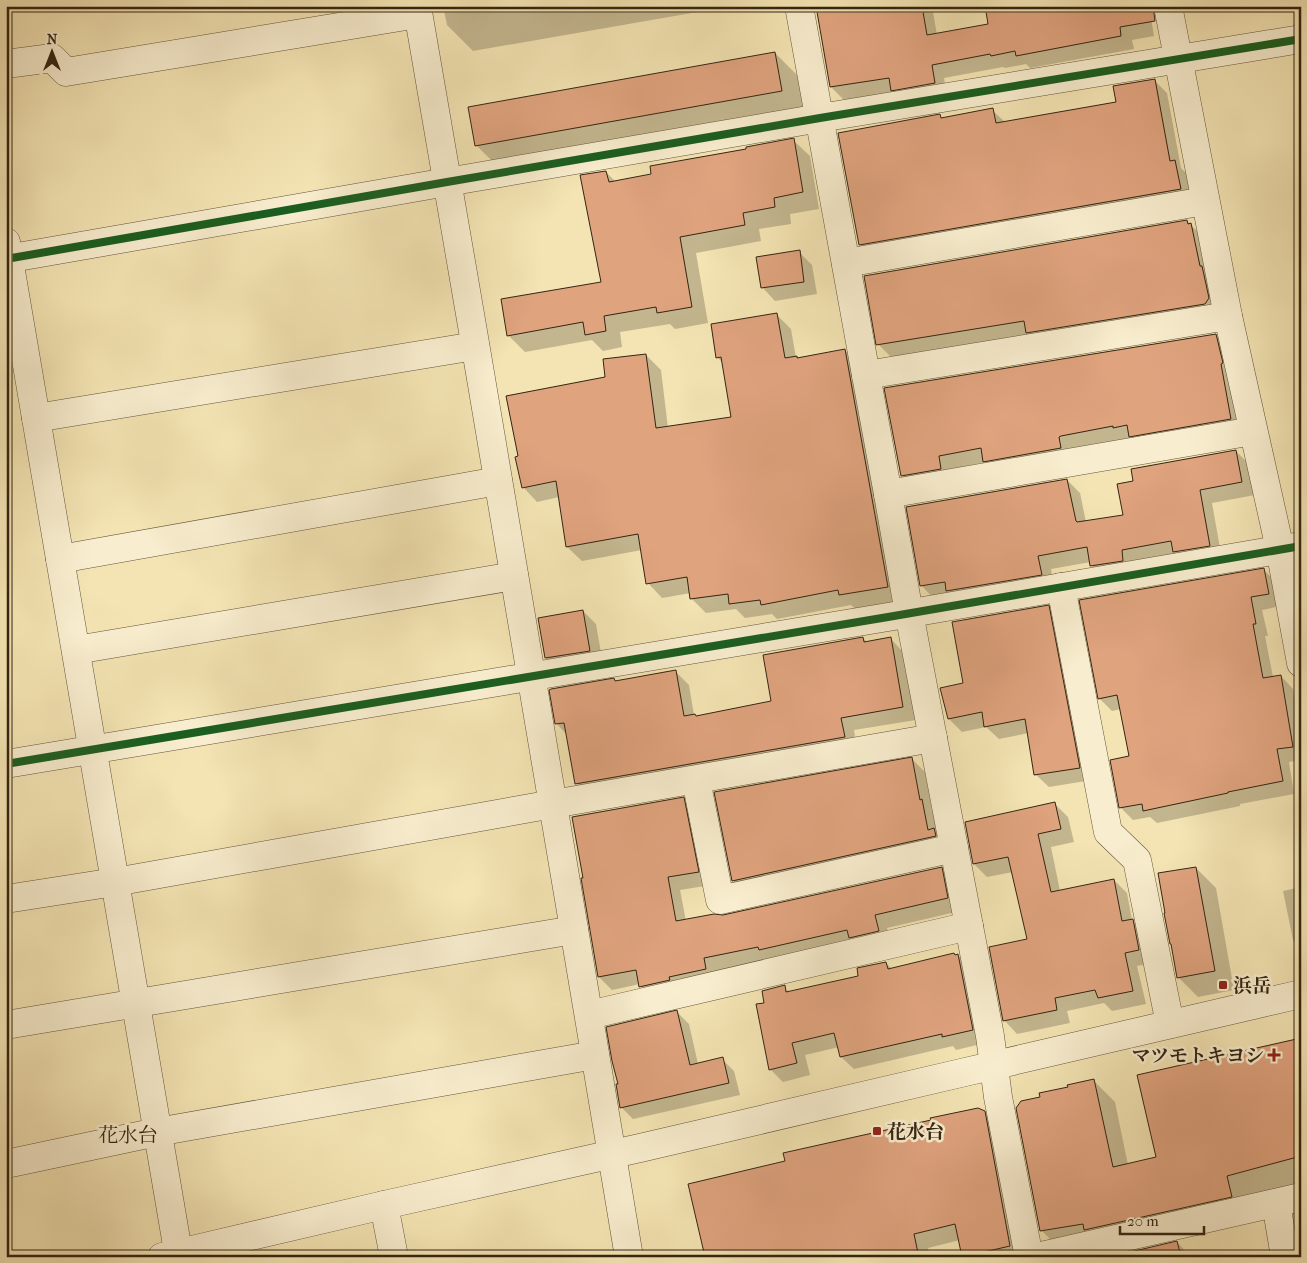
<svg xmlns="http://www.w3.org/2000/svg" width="1307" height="1263" font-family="'IM FELL French Canon','Noto Serif JP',serif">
  <rect width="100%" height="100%" fill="#f4e4b3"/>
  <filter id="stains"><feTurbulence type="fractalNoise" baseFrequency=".004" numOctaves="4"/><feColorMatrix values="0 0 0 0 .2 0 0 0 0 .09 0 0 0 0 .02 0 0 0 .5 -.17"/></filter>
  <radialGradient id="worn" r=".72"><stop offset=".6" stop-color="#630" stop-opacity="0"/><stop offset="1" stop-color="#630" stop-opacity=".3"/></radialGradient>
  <g fill="#0003">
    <path d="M443,6h289l-259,45 -26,-26z"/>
    <path d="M817,6h115l5,29 212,-29 5,30 -22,4 2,9 -104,19 -4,-4 -21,4 -2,-1 -59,11 3,18 -53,-4 -50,8 -13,-13z"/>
    <path d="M775,53l26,26 7,37 -306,55 -26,-26z"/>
    <path d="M1154,80l13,13 14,75 7,7 6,27 -321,56 -13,-14 79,-128 4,3 49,-9 14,13 111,-20z"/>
    <path d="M793,140l17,16 9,53 -29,5 1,10 -32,5 2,12 -65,12 12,70 -33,6 -5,-5 -50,8 2,15 -19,4 -11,-11 -67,12 -17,-17 94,-52 4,-111 10,10 36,-7 96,-25z"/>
    <path d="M1187,221l17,17 17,74 -330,45 -13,-13z"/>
    <path d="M799,252l13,13 5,29 -42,7 -13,-14z"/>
    <path d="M777,315l14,14 5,29 2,1 47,-9 15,15 42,236 -47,8 -4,-4 -74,14 -5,-5 -27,4 -9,-9 -30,4 -15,-15v-5l-29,5 -14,-15 -6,-33 -60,11 -15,-14 -8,-50 -22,5 -14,-15 84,-109 39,-23 15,15 7,58 64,-10 -9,-55 -6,-6z"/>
    <path d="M1216,335l13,13 15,84 -246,42 -12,-12 -35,7 2,13 -38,7 -13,-14 -16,-86z"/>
    <path d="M1236,451l13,13 6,31 -43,8 10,56 -117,20 -13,-13 -1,-4 -40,7 3,19 -120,11 -13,-14 146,-105 13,13 6,29 38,-6 10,-34z"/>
    <path d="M1264,570l12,12 5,24 -19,4 6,26h-3l8,41 8,-1 12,13 8,46v25l-12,2 5,32 -54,10v2l-83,17 -7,-6 -17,3 -12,-12 -10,-47 20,-4 -10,-48 -9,2 -13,-13z"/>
    <path d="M1048,607l13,13 31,160 -43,7 -14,-13 -6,-41 -30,6 -13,-12 -24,5 -13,-13 15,-35z"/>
    <path d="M583,611l13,13 7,40 -43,7 -14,-13z"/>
    <path d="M863,638l4,4 23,-4 13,14 13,68 -62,10 3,20 -267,47 -13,-13 -10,-49 -10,-11 -6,-33 63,-11 2,2 60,-10 13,13 5,30 3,2 76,-15z"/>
    <path d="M912,759l13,13 7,39 3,3 12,29 -200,51 -14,-13z"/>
    <path d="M683,799l13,13 15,73 -31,5 6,31 37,-4 218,-49 13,13 6,30 -73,17 4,16 -121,16 -54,11 3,11 -65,17 -13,-12 -1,-3 -28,6 -13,-13 -17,-98z"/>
    <path d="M1055,804l13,13 6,25 -23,5 9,44 54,-11 13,13 5,27 14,14 6,29 -15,3 9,38 -34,7 -8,-8 -37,8 3,12 -53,11 -13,-14 24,-80 -15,-68 -26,5 -13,-13 -8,-41z"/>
    <path d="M1196,868l20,20 18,102 -36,7 -20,-20z"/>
    <path d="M1301,887v60l-8,-7 -10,-49z"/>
    <path d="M958,955l13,13 14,75 -29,7 -3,-4 -99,23 -13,-12 -2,-10 -34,8 5,20 -27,7 -13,-13 -4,-65 18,-17 6,6 70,-17 26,-13 6,6z"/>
    <path d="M677,1012l12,12 9,40 24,-5 12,12 6,24 -107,24 -12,-12 -2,-23z"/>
    <path d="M1301,1039v141l-4,1v2l-235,68 -21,-21 1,-132 52,-17 21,21 13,63 29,-7z"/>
    <path d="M984,1112l15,15 24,130h-59l-4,-17 -32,8 2,9h-224z"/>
    <path d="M1301,1214v32l-6,-30z"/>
    <path d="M1177,1242l14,15h-77z"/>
  </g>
  <g fill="#dfa37e" stroke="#332513">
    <path d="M816,6h106l5,29 61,-11 -3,-18h168l2,15 -35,6 1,9 -105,20 -1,-5 -24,5 -1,-2 -58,11 3,18 -44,8 -2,-13 -59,9z"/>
    <path d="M775,52l7,39 -307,55 -7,-39z"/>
    <path d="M1155,79l15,82 5,-1 6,29 -322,56 -21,-112 102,-19 1,4 52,-10 3,15 120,-21 -3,-16z"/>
    <path d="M794,138l9,54 -29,6 1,9 -32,6 2,12 -65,12 12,70 -35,6 -1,-6 -52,9 2,15 -21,4 -2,-13 -76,14 -6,-37 100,-17 -21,-107 26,-4 3,11 42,-8 -1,-8 96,-17v-2z"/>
    <path d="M1187,220l1,4 3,-1 9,43h2l7,32 -4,6 -179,29 -2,-12 -148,24 -12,-69z"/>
    <path d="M800,250l4,32 -43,6 -5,-31z"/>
    <path d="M777,313l8,45 12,-2v2l48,-9 43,238 -49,8 -1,-5 -77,15 -1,-5 -31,4 -1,-10 -38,5 -3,-22 -41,7 -8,-50 -72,13 -10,-66 -34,7 -7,-31 3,-1 -12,-60 99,-19 -2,-18 43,-5 10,74 75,-11 -10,-60 -5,1 -5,-34z"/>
    <path d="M1216,334l7,29 -2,1 10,55 -102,18 -2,-12 -14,3v-2l-52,10 -2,1 2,11 -78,14 -2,-14 -42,8 2,13 -40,7 -17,-88z"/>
    <path d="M1236,450l6,32 -42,8 10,56 -37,6 -2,-11 -49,9 1,11 -33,5 -3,-19 -49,9 4,19 -96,16 -1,-9 -25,4 -14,-79 161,-28 9,42 1,1 46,-7 -6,-31 16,-3 -2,-12z"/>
    <path d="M1264,568l5,26 -18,3 5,27h-3l10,54 18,-3 12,72 -16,2 6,32 -55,11v1l-85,18 -1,-7 -23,4 -9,-48 19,-4 -12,-61 -19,4 -19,-99z"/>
    <path d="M1049,605l31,163 -46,7 -9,-56 -41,8 -2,-15 -34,7 -8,-31 23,-5 -11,-61z"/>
    <path d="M583,610l7,41 -45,7 -7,-40z"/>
    <path d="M863,637l1,5 27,-5 12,70 -62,11 4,19 -270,47 -11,-61 -9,1 -6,-34 2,-1 63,-11 1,3 61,-11 8,46 11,-2 1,2 75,-15 -8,-46z"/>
    <path d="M912,757l8,43 2,-1 6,31 6,-2 2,8 -204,45 -18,-89z"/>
    <path d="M684,797l15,75 -31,5 8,44 38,-7 9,1 219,-48 6,31 -73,17 4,16 -30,7 -2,-8 -88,20 -1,-3 -54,11 2,11 -37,8 1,3 -31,7 -3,-17 -38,7 -17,-99h2l-11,-61z"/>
    <path d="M1055,802l6,27 -23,5 13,58 63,-13 8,42 11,-2 6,31 -14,3 8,38 -35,7 -3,-8 -40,8 2,12 -54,11 -14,-74 38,-8 -19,-82 -35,7 -8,-42z"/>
    <path d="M1196,867l19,104 -38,7 -6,-34h-1l-6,-31h1l-7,-40z"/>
    <path d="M954,953l1,2 3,-1 15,76 -31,7v-3l-102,23 -6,-24 -42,10 5,20 -28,7 -13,-66 8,-1 -2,-12 23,-6 1,7 72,-16 -1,-8 29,-6 2,7z"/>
    <path d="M677,1010l13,55 33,-8 6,26 -109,25 -4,-24h2l-6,-23 -6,-34z"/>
    <path d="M1301,1038v118l-74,20 5,21 -148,33 -1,-6 -43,7 -24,-123 5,-7 19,-4 -1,-4 29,-6 -1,-2 27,-6 19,88 43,-10 -19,-82z"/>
    <path d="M978,1108l7,3 25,135 -48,11 -7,-33 -41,10 4,19 -18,4h-195l-17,-73 97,-23 -2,-8 148,-33 -1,-2z"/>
    <path d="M1177,1241l4,16h-72z"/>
  </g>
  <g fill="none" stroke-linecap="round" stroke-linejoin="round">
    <g stroke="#63553b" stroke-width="29">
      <g id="minor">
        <path d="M417,6c59,335 113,671 171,1006 14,81 27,163 41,245"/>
        <path d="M799,6l67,369 22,119 21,119 81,423 8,61 31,160"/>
        <path d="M1168,6l60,310 52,233 21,114"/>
        <path d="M6,64l46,-6 14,14 352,-58"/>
        <path d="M6,242l173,1015"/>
        <path d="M6,259l441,-77 373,-64 481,-79"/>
        <path d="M846,263l359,-62"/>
        <path d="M866,375l362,-59"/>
        <path d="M36,418l439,-72"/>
        <path d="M888,494l365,-63"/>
        <path d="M60,559l438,-78"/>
        <path d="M1061,587l47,245 29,28 33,164"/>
        <path d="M76,650l438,-74"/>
        <path d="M6,764l882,-147 413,-71"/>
        <path d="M696,780l24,120 234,-52"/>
        <path d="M6,899l109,-17 438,-78 380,-66"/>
        <path d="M589,1015l380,-89"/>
        <path d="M6,1025l568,-95"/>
        <path d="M6,1164l151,-32 438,-77"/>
        <path d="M1276,1203l9,54"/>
        <path d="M384,1205l10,52"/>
        <path d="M162,1257l222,-52 256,-57 321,-75 340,-79"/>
        <path d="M1037,1257l264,-60"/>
      </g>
    </g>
    <use href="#minor" stroke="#f8edce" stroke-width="28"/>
    <g stroke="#f8edce" stroke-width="11">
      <g id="cycleway">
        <path d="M6,259l441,-77 373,-64 481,-79"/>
        <path d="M6,764l882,-147 413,-71"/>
      </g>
    </g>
    <use href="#cycleway" stroke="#1b5e20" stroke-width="8"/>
  </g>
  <g fill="#8f2418" stroke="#f8edce" stroke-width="2">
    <rect x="1218" y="980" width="10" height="10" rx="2.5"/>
    <path d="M1271.5 1047.5h5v5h5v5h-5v5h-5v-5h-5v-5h5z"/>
    <rect x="872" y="1126" width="10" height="10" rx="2.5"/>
  </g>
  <g text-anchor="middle" stroke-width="5" stroke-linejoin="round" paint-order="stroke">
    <g font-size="19" font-weight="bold" fill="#332513" stroke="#f8edce" text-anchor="start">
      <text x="1233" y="992">浜岳</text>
      <text x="1264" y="1062" text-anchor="end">マツモトキヨシ</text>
      <text x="887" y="1138">花水台</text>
    </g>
    <g font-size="20" fill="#332513" stroke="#f8edce">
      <text x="128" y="1142">花水台</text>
    </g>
  </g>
  <rect width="1307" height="1263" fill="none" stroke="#f4e4b3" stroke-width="25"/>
  <rect x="8" y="8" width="1292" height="1248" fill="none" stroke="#332513" stroke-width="2.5"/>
  <rect x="12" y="12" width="1282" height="1238" fill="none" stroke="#332513"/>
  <g transform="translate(52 52)" stroke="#f8edce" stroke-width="4" paint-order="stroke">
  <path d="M0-4L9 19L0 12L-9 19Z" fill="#332513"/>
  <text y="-8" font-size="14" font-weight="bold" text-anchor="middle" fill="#332513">N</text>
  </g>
  <path d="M1120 1226v8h84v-8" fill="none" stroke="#332513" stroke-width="2.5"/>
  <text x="1127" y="1226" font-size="15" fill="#332513" stroke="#f8edce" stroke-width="4" paint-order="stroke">20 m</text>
  <rect width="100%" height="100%" filter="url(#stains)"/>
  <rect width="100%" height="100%" fill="url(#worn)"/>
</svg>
